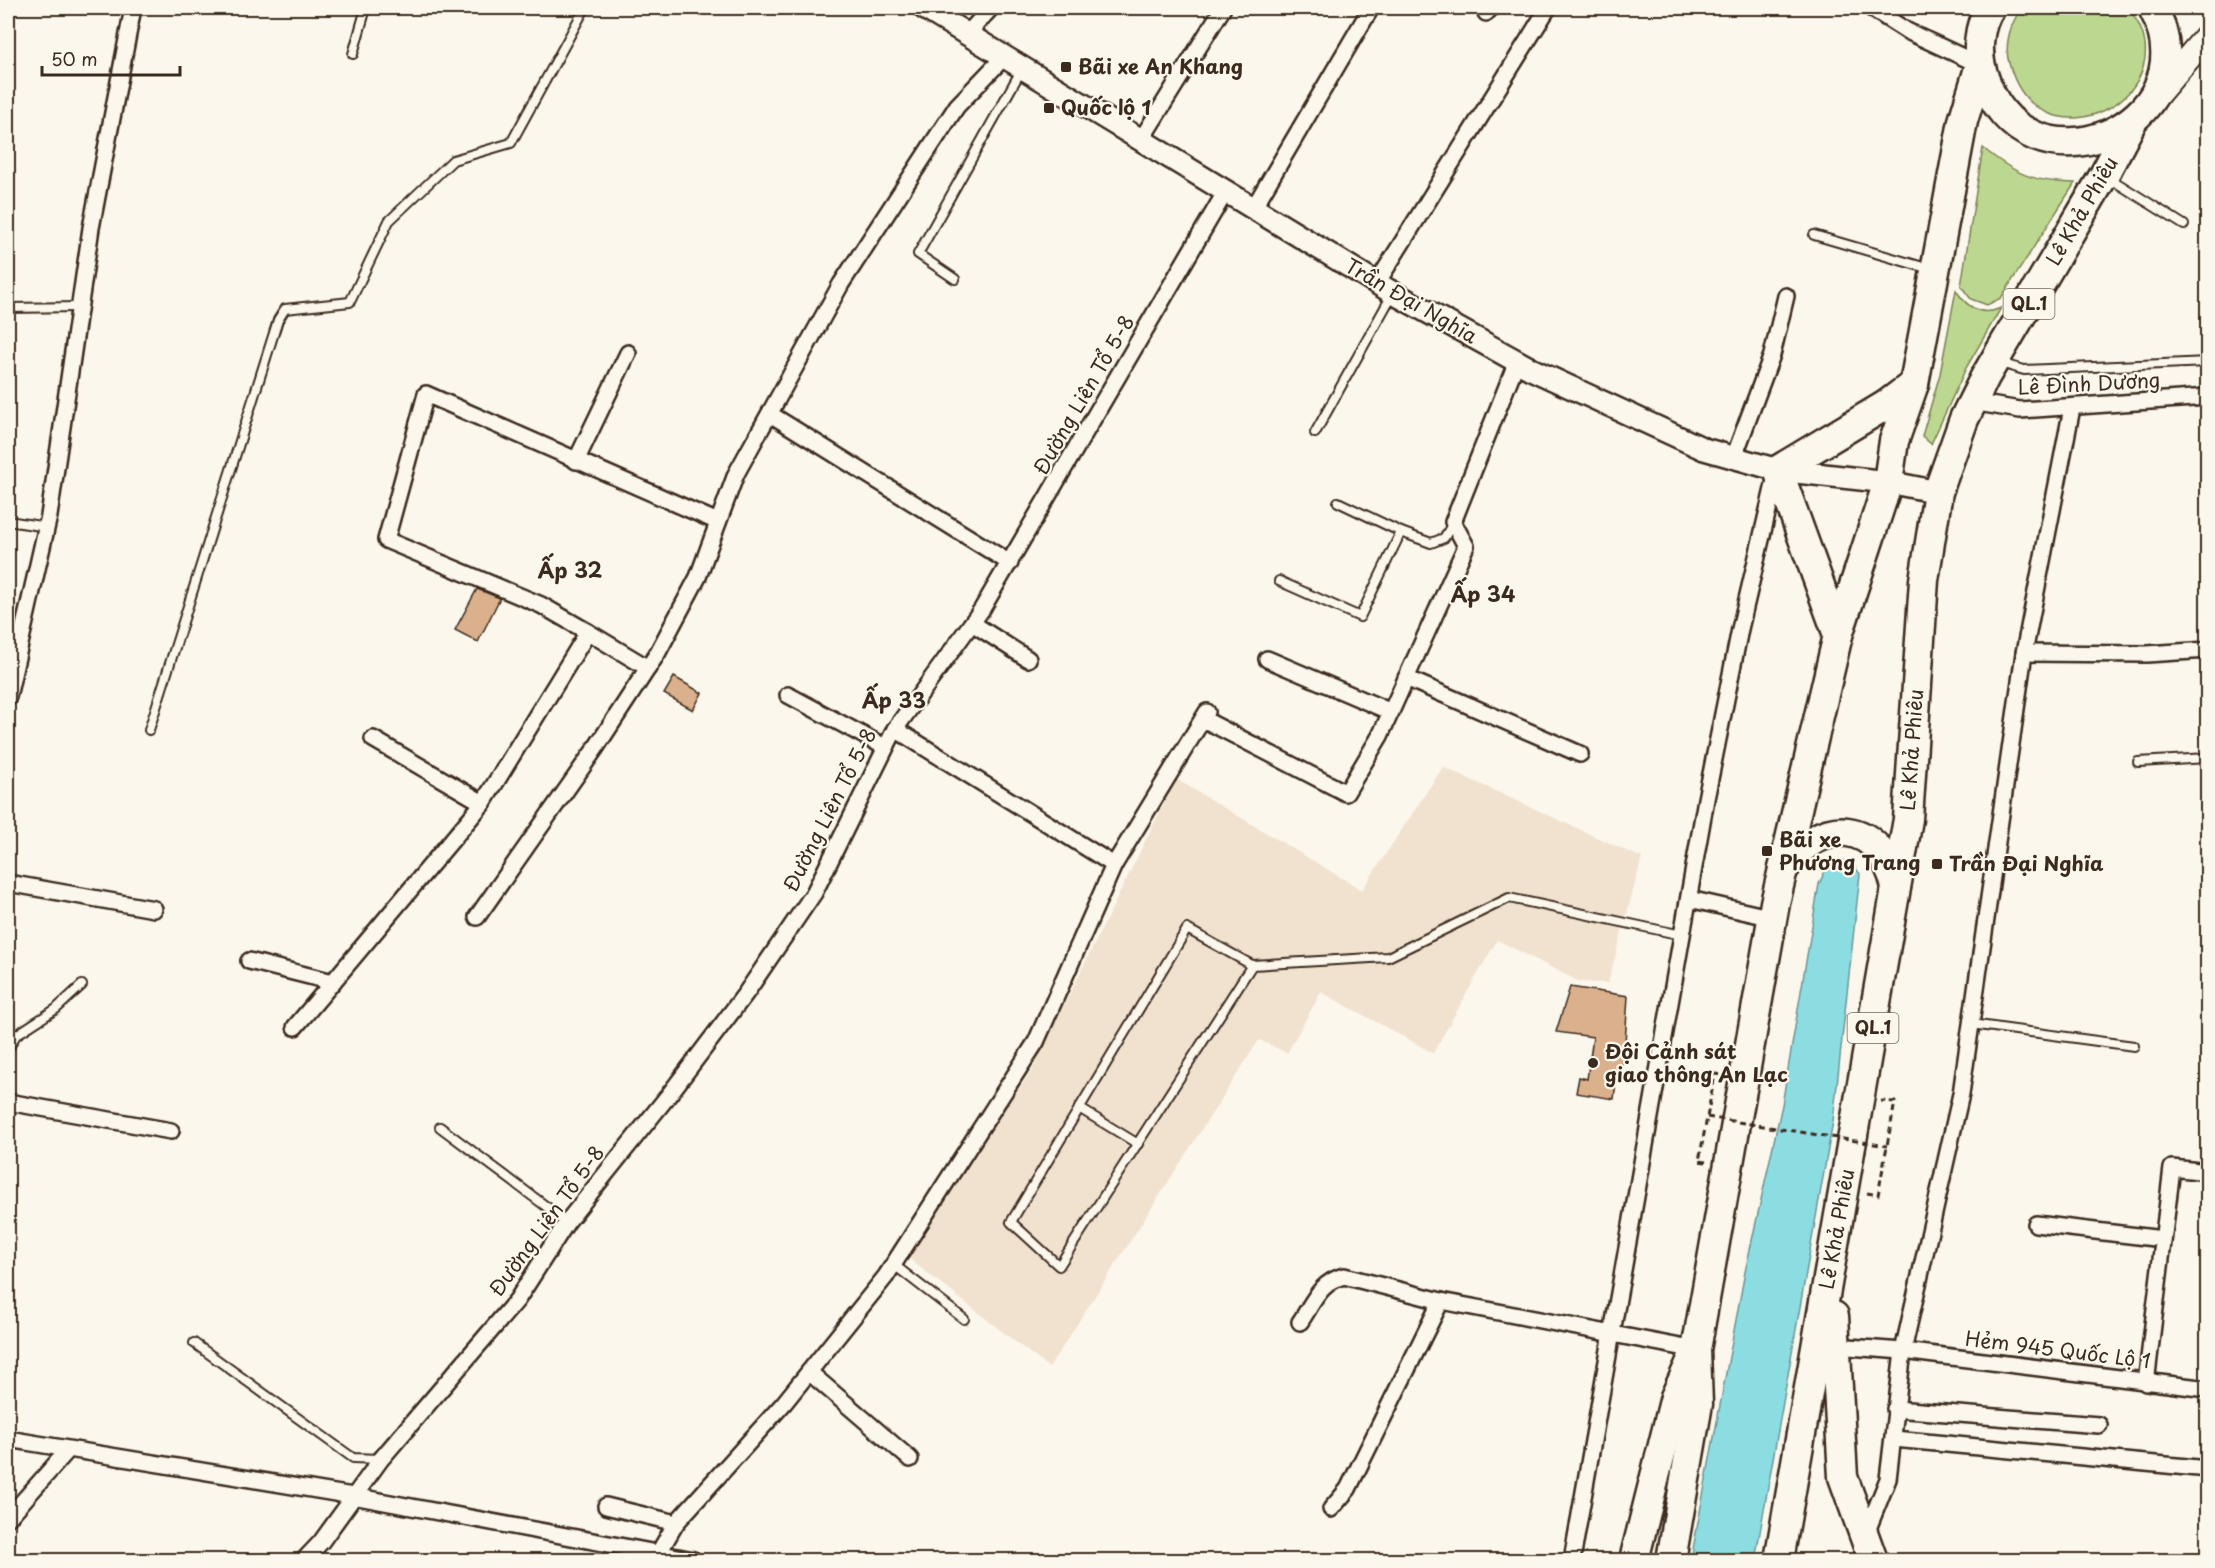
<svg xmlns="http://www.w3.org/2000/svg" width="2215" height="1568" font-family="'Playpen Sans',sans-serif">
  <rect width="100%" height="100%" fill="#fbf7ec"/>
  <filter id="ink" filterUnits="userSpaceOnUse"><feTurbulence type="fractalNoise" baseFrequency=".0167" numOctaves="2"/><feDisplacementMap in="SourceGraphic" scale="12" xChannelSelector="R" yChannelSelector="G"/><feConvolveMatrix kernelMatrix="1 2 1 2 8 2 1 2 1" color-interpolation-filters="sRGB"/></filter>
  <g filter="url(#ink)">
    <path fill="#f1e2cf" d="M1443,767l199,91 -34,125 -28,-1 -83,-42 -64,113 -112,-61 -34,61 -28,-13 -210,328 -146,-114 128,-182 145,-293 186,111z"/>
    <g fill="#bcd78f" stroke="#7c8056" stroke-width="1.5">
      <path d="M2023,8h105c69,85 -89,168 -119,55 -5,-17 1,-42 14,-55z"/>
      <path d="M1983,148c32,26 50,34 92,35l-74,115 -14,7 -16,-6 -10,-13z"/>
      <path d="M1956,290c11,18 25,27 45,18l-35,60 -35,76 -9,-8 18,-62z"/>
    </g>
    <path fill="#8cdde2" stroke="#6c9594" stroke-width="1.5" d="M1840,861h10l10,13 -27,247 -78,439h-64l54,-288 37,-167 37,-221 7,-15z"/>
    <g fill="#dbb08c" stroke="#3b2a1e" stroke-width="1.5">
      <path d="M477,589l23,9 -22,44 -23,-12z"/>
      <path d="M674,677l28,16 -9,17 -29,-16z"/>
      <path d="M1570,987l58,9 -4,63 -7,15 -3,25 -38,-6 3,-16 8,2 6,-42 -37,-5z"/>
    </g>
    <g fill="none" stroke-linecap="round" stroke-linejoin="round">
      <g stroke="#3b2a1e" stroke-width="12">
        <g id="lane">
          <path d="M353,54l13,-46"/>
          <path d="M2109,178l75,47"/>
          <path d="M1814,235l116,34"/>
          <path d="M955,279l-37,-25 104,-185"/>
          <path d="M8,308l71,-1"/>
          <path d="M2000,363l24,7 184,-8"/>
          <path d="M1315,433l77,-138"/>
          <path d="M1338,502l63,30 30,11 13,-5 9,-15"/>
          <path d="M8,521l39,6"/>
          <path d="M1279,581l81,36 41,-85"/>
          <path d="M149,730l129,-410 7,-11 65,-7 39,-81 64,-61 58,-17 74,-135"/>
          <path d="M2138,762l70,-4"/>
          <path d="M1252,965l-193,301 -48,-44 176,-293 65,36 136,-8 121,-59 173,37"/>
          <path d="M1971,1024l163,22"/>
          <path d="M8,1049l8,-14 40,-26 26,-24"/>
          <path d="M1079,1108l59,36"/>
          <path d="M440,1127l127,95"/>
          <path d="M893,1264l71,55"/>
          <path d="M194,1343l159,115 27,1"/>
        </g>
      </g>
      <g stroke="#3b2a1e" stroke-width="20">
        <g id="street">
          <path d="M1871,8l36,23 73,34"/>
          <path d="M1486,13l5,-5"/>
          <path d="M968,33l23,-25"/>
          <path d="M1141,140l82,-132"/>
          <path d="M1254,207l117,-199"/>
          <path d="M1377,283l171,-275"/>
          <path d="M1972,402l48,8 188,-13"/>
          <path d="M770,414l240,149"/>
          <path d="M1734,457l38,-102 14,-59"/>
          <path d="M576,461l52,-108"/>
          <path d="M972,623l56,36"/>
          <path d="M588,632l-47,-27 -155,-65 40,-146 292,128"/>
          <path d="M2024,653l123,1 61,-4"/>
          <path d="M1267,659l124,53"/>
          <path d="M1406,678l174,76"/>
          <path d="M788,695l97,52"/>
          <path d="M8,697l41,-181 42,-288 42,-220"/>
          <path d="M1203,719l143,74 34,-57 86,-190 -13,-24 64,-161"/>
          <path d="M895,729l219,136"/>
          <path d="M373,739l110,64"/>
          <path d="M8,883l146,26"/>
          <path d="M1689,899l84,19"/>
          <path d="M477,917l118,-168 62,-95 41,-77 38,-103 105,-190 116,-178 47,-49"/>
          <path d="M249,961l84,21"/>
          <path d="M295,1027l188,-224 105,-171 60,36"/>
          <path d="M8,1102l163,29"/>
          <path d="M2036,1224l127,15"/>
          <path d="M1300,1322c13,-19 20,-40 44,-46l97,25 255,49"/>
          <path d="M1835,1346l68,5 305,38"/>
          <path d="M809,1372l101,87"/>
          <path d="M2146,1383l26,-215 36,4"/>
          <path d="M1895,1409l204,16"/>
          <path d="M8,1439l345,57 341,64"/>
          <path d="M1894,1439l314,30"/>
          <path d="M606,1506l70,17 108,-120 102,-127 150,-234 78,-177 93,-153"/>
          <path d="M1331,1509l17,-20 93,-188"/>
          <path d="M8,1518l60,-68"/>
          <path d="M1865,1536l23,-57 15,-128 58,-257 63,-441 48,-245"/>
          <path d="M658,1554l18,-31"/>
          <path d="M304,1560l17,-18 60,-83 136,-159 50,-78 101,-126 78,-103 68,-100 81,-164 87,-120 244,-418"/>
          <path d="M1572,1560l134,-761 34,-170 36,-153"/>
        </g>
      </g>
      <g stroke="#3b2a1e" stroke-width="26">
        <path id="secondary" d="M924,8l464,282 143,79 173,80 74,21 110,12 50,10"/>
      </g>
      <g stroke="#3b2a1e" stroke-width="28">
        <path id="primary" d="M2154,98l54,-63"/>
      </g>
      <g stroke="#3b2a1e" stroke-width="33">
        <g id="highway">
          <path d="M1990,8c-12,18 -14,45 -7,66 40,132 232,52 170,-66"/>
          <path d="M1838,635l-60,-165 108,-65 28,-21"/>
          <path d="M1783,870c38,-56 97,-51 113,17"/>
          <path d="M1834,1316l9,161 30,83"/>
          <path d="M1634,1560l41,-163 19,-42"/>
          <path d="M1671,1560l27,-156 -2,-54 79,-447 63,-268 50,-153 6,-41 20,-57 49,-263 17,-56"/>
          <path d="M1779,1560l129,-741 16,-239 14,-88 26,-73 21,-42 119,-202 28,-53"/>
        </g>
      </g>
      <g stroke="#3b2a1e" stroke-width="3" stroke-dasharray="6 4.5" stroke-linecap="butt">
        <path d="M1706,1162l-7,-1 16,-87 6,1"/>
        <path d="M1867,1193l11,2 17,-93 -14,-1"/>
      </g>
      <use href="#lane" stroke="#fbf7ec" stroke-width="8"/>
      <use href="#street" stroke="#fbf7ec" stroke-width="15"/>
      <use href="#secondary" stroke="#fbf7ec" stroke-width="21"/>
      <use href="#primary" stroke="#fbf7ec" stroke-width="24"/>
      <use href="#highway" stroke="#fbf7ec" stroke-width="28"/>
      <path stroke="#3b2a1e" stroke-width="3" stroke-dasharray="6 4.5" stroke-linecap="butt" d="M1707,1117l180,29"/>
    </g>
  </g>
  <g fill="#3b2a1e" stroke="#fbf7ec" stroke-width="2">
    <rect x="1060" y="61" width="12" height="12" rx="3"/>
    <rect x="1043" y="102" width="12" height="12" rx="3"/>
    <rect x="1761" y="845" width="12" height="12" rx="3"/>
    <rect x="1931" y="858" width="12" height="12" rx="3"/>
    <circle cx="1593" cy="1063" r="6"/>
  </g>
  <g text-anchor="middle" stroke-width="4.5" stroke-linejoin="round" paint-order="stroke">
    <g fill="#fbf7ec" stroke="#75685c" stroke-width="1.5">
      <rect x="2003.5" y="289" width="51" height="30" rx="4.5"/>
      <rect x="1847.5" y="1013" width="51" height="30" rx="4.5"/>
    </g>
    <g font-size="18" font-weight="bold" fill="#3b2a1e">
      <text x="2029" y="310">QL.1</text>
      <text x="1873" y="1034">QL.1</text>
    </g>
    <g font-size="20" font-weight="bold" fill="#3b2a1e" stroke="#fbf7ec" text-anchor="start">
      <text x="1078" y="74">Bãi xe An Khang</text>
      <text x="1061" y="115">Quốc lộ 1</text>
      <text x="1779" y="847">Bãi xe<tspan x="1779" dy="23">Phương Trang</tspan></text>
      <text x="1949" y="871">Trần Đại Nghĩa</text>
      <text x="1605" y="1059">Đội Cảnh sát<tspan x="1605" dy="23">giao thông An Lạc</tspan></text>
    </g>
    <g font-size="20" fill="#3b2a1e" stroke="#fbf7ec">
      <text transform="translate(2082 211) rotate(-60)" y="7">Lê Khả Phiêu</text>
      <text transform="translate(1411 301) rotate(30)" y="7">Trần Đại Nghĩa</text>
      <text transform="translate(2089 384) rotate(-3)" y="7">Lê Đình Dương</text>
      <text transform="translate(1084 395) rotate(-60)" y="7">Đường Liên Tổ 5-8</text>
      <text transform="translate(1912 750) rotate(-86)" y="7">Lê Khả Phiêu</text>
      <text transform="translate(830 810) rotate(-63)" y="7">Đường Liên Tổ 5-8</text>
      <text transform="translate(547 1221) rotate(-54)" y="7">Đường Liên Tổ 5-8</text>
      <text transform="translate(1837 1229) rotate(-80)" y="7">Lê Khả Phiêu</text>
      <text transform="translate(2058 1350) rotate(7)" y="7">Hẻm 945 Quốc Lộ 1</text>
    </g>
    <g font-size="21" font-weight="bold" fill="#3b2a1e" stroke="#fbf7ec">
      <text x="570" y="578">Ấp 32</text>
      <text x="1483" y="602">Ấp 34</text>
      <text x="894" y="708">Ấp 33</text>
    </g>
  </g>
  <rect width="2215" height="1568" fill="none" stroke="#fbf7ec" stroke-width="30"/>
  <rect x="15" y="15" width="2185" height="1538" fill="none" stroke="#3b2a1e" stroke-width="2" filter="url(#ink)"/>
  <path d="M42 66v9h138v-9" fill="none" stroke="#3b2a1e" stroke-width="3"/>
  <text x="51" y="66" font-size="18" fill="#3b2a1e" stroke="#fbf7ec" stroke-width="4.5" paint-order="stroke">50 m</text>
</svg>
